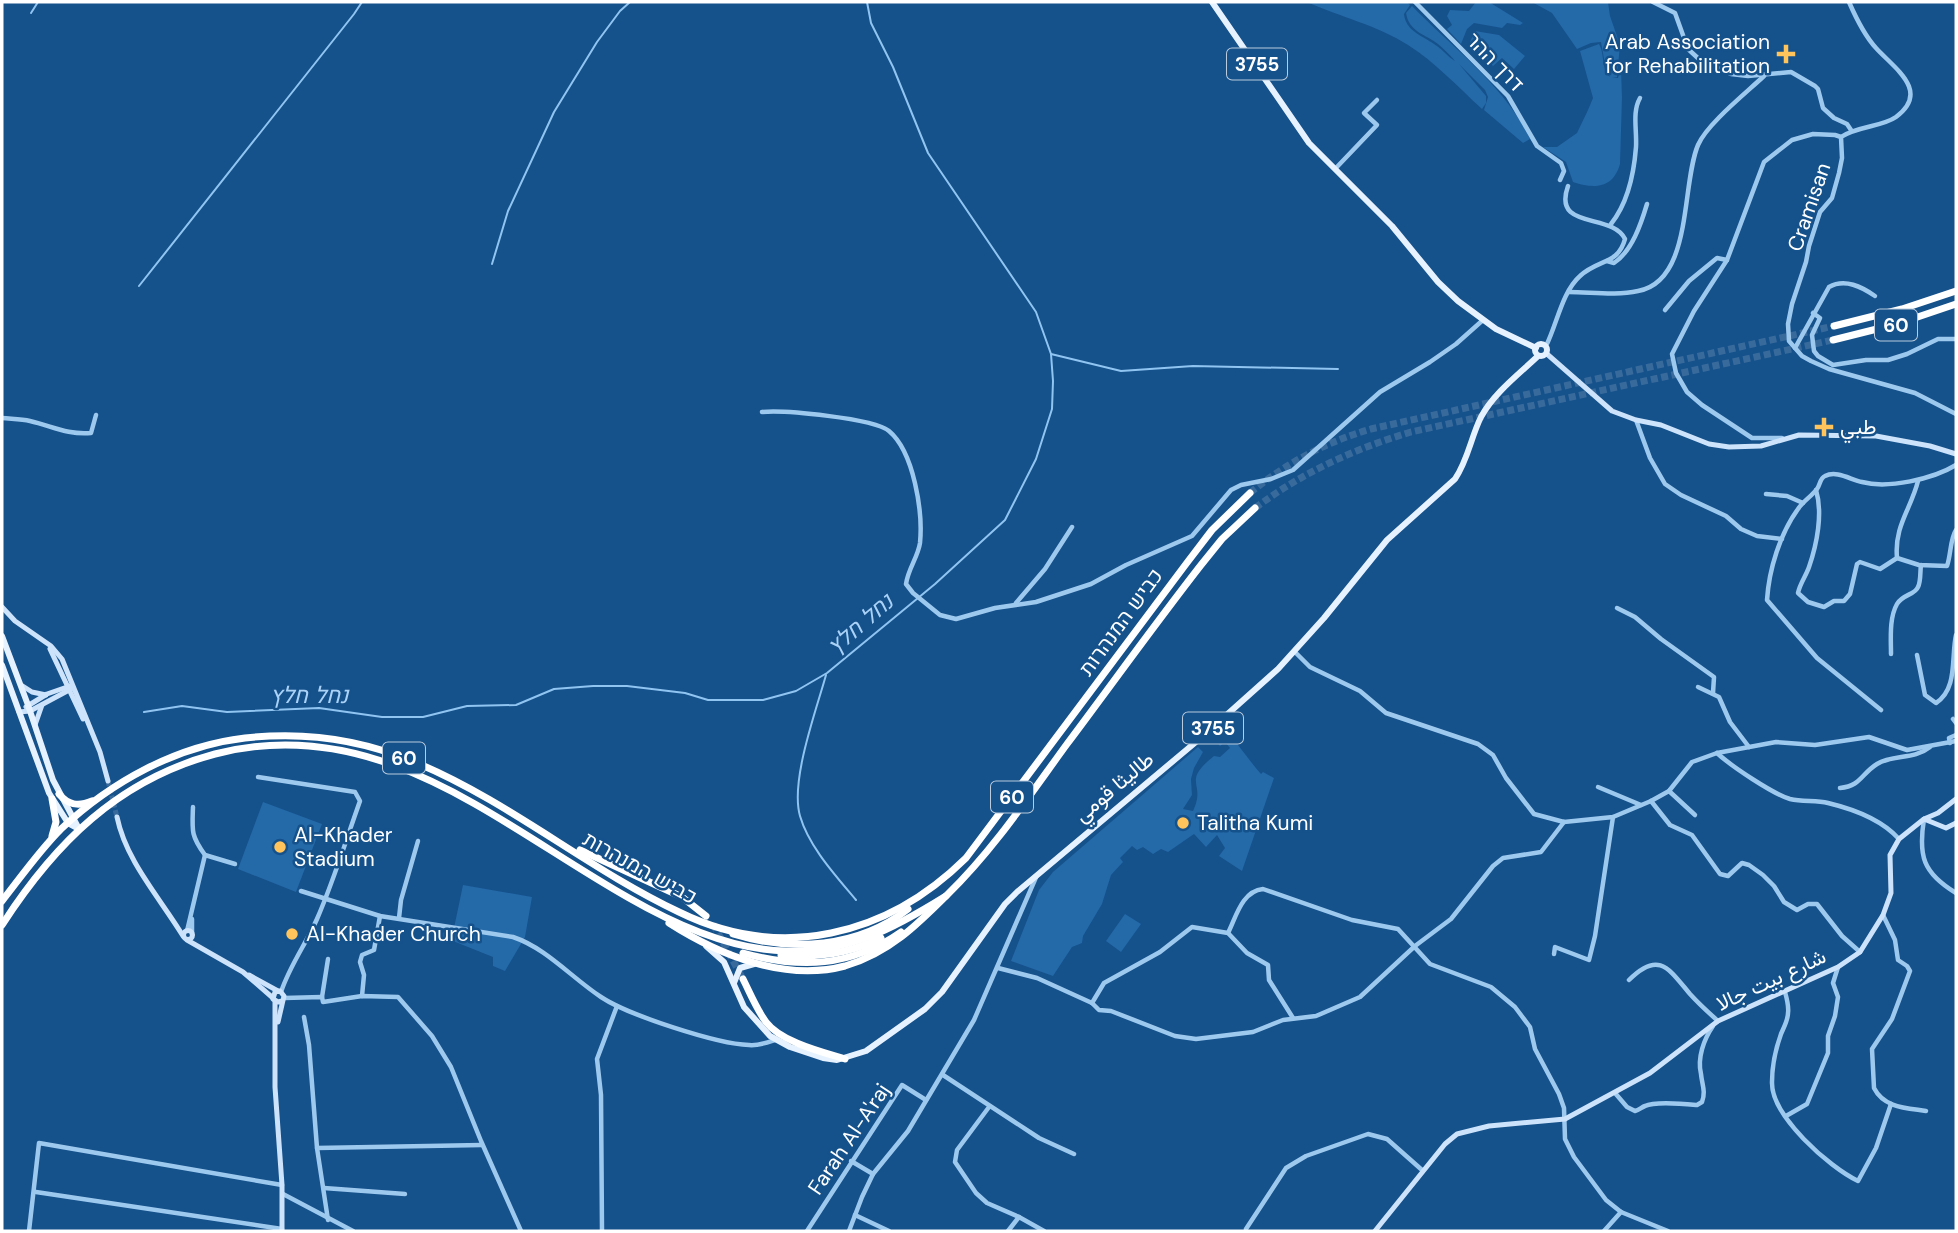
<svg xmlns="http://www.w3.org/2000/svg" width="1958" height="1233" font-family="'DM Sans',Vazirmatn,Heebo,sans-serif">
  <rect width="100%" height="100%" fill="#15518b"/>
  <g fill="#2469a8">
    <path d="M1307,2h100l3,3 -6,9c2,18 20,22 33,32 6,4 11,11 18,15 -5,-6 -11,-12 -17,-17 -13,-10 -29,-12 -32,-31l6,-7c41,42 93,80 118,133l-7,4 -39,-33 4,-13 -3,-7 -26,-26 27,32v7l-4,6c-24,-22 -47,-47 -74,-64 -31,-20 -68,-28 -101,-43z"/>
    <path d="M1476,2h13l34,21 -3,2 -13,-2 -5,5 -28,-5 -7,6 -6,15 -14,-15 5,-4 -5,-9 3,-6 19,1z"/>
    <path d="M1532,2h76l2,14 10,29 -3,32h-5l6,1 3,-11 1,31 -2,66c-7,25 -26,25 -47,18l-7,-20 -23,-15h14l20,-14 11,-23 5,-12 -13,-47 19,-7c6,10 2,25 11,33l-4,-7 -5,-28 -10,1 -14,6 -25,-36z"/>
    <path d="M1475,31l24,4 26,21 -11,13 -12,-11 -9,8 -23,-24z"/>
    <path d="M1223,727c14,15 24,31 38,47l2,-2 11,6 -32,93 -23,-15 6,-8 -8,-13 -11,12 -12,-13 -26,18 -7,-3 -8,5 -10,-7 -6,3 -5,-4 -12,12 3,4 -12,13 -9,29 -19,32 -1,7 -10,4 -19,29 -42,-15 28,-71 14,-18 145,-125 5,5 -9,16 -3,11 1,16 -9,14 10,2c14,-29 -13,-28 21,-55l6,1 10,-9 -5,-6 -5,4 -8,-10z"/>
    <path d="M263,802l59,22 -26,68 -58,-23z"/>
    <path d="M463,885l69,12 -7,40 -20,34 -12,-5v-9l-55,-22 16,-7z"/>
    <path d="M1125,914l16,10 -20,28 -15,-11z"/>
  </g>
  <g fill="none" stroke-linecap="round" stroke-linejoin="round">
    <g stroke="#90c5f2" stroke-width="2">
      <path d="M31,13l7,-11"/>
      <path d="M492,264l16,-53 46,-99 43,-70 23,-31 10,-9"/>
      <path d="M139,286l215,-272 8,-12"/>
      <path d="M1051,354l70,17 72,-5 145,3"/>
      <path d="M826,675c-10,36 -36,106 -26,141 9,31 36,60 56,84"/>
      <path d="M144,712l38,-6 45,6 92,-4 63,9h41l44,-11 49,-1 38,-16 39,-3h34l58,7 23,7h55l33,-9 31,-18 108,-89 70,-64 31,-61 16,-50 1,-28 -2,-27 -15,-42 -108,-159 -35,-86 -22,-44 -4,-21"/>
    </g>
    <path stroke="#386b9c" stroke-width="5" stroke-dasharray="5 2.5" stroke-linecap="butt" d="M108,781l9,36"/>
    <g stroke="#386b9c" stroke-width="7" stroke-dasharray="7 3.5" stroke-linecap="butt">
      <path d="M1250,493c36,-30 76,-51 121,-64l463,-103"/>
      <path d="M1255,508c48,-36 99,-59 156,-76l422,-92"/>
      <path d="M713,924l30,55"/>
    </g>
    <g stroke="#9ec9ef" stroke-width="4.5">
      <path d="M1415,2l93,94 29,50 24,17 3,8 -4,9"/>
      <path d="M1653,2l22,11 13,36 12,11 31,14 17,2 43,-4 24,14 3,3 5,19 11,10 13,6 4,6"/>
      <path d="M1849,2c7,16 15,33 27,46 18,20 55,43 20,69 -14,10 -39,9 -55,20l1,21 -3,15 -7,25 -12,14 -11,34 -3,16 -14,42 -4,20 1,17 13,15 9,5 18,8 86,24 41,21"/>
      <path d="M1335,169l42,-44 -13,-12 13,-13"/>
      <path d="M1611,224c16,-20 23,-51 25,-77 1,-17 -4,-35 4,-49"/>
      <path d="M1607,261l7,2c18,-12 27,-39 33,-59"/>
      <path d="M1569,292c22,0 47,4 69,-1 55,-10 43,-106 60,-146 9,-21 48,-52 66,-69"/>
      <path d="M1665,310l24,-29 28,-23 10,2"/>
      <path d="M1813,313l7,5 -8,17 2,16 4,5 15,9 33,-5h22l19,-6 31,-15h18"/>
      <path d="M1546,346c11,-22 16,-54 34,-70 18,-17 38,-11 45,-37 -13,-27 -73,-8 -57,-53"/>
      <path d="M1795,348l34,-61c16,-9 33,0 46,9"/>
      <path d="M762,412c22,-2 111,6 127,19 25,21 34,81 31,112 -2,14 -12,26 -14,41l7,9 27,22 16,4 39,-11 41,-6 55,-18 35,-19 66,-29 39,-46 10,-5 30,-6 22,-9 87,-78 50,-30 26,-18 27,-24"/>
      <path d="M2,418c9,1 19,1 28,3 22,5 37,14 61,12l5,-18"/>
      <path d="M1636,420l14,38 15,26 16,11 45,21 15,13 16,7 25,3"/>
      <path d="M1782,438h-30l-50,-33 -15,-13 -11,-19 -4,-19 22,-43 33,-51 37,-98 28,-22 21,-6 22,1 6,2"/>
      <path d="M1816,490c7,23 1,54 -7,77 -3,9 -9,16 -11,26l10,9 16,5 10,-6h10l6,-7 7,-30 3,-2 20,7 17,-11 22,7 28,1c4,-11 3,-27 9,-36"/>
      <path d="M1766,494l21,2 16,7"/>
      <path d="M1897,558c-3,-32 14,-49 21,-77"/>
      <path d="M1016,603l29,-34 27,-42"/>
      <path d="M1617,608l18,9 26,22 53,38 -1,16"/>
      <path d="M1295,652l15,15 50,24 26,22 92,31 15,11 13,23 28,36 30,8 49,-5 38,-16 18,-10 23,-29 25,-9 59,-11 39,3 54,-8 38,13 49,-9"/>
      <path d="M1891,654c0,-15 -2,-36 6,-50 6,-10 18,-9 21,-17 3,-5 2,-16 3,-22"/>
      <path d="M1917,655l8,40 11,8c22,-14 15,-46 20,-68"/>
      <path d="M1698,687l21,10 11,25 19,25"/>
      <path d="M1881,710l-64,-52 -50,-58c2,-31 13,-66 31,-91 5,-8 14,-13 19,-20 3,-4 3,-11 8,-13 12,-6 26,4 37,6 26,7 71,-3 94,-17"/>
      <path d="M1953,719l3,4"/>
      <path d="M1950,743l-1,-5 7,-3"/>
      <path d="M1717,753c14,13 56,41 73,46 13,3 26,1 38,4 25,6 54,17 71,36"/>
      <path d="M258,777l97,15 5,9c-14,39 -26,79 -43,118 -11,25 -27,46 -36,73"/>
      <path d="M1598,787l43,18"/>
      <path d="M1840,788c21,-2 21,-14 37,-24 16,-10 37,-4 53,-17"/>
      <path d="M1669,791l26,24"/>
      <path d="M1651,801l19,24 22,10 28,39 8,2 14,-13 7,2 14,10 11,11 10,16 13,8 11,-6h9l25,32 18,16"/>
      <path d="M193,807c-1,24 -2,29 12,48"/>
      <path d="M1924,819c-6,37 -1,54 32,74"/>
      <path d="M301,891l79,25 133,21c33,11 59,41 88,60 27,18 116,47 148,48 9,1 17,-2 26,-5"/>
      <path d="M1883,915l12,25 3,20 9,6 3,5 -18,48 -20,30 2,39c10,20 33,20 52,23"/>
      <path d="M399,918l2,-18 17,-59"/>
      <path d="M192,919v16"/>
      <path d="M187,931l18,-76 30,9"/>
      <path d="M1228,933c8,-16 14,-42 35,-44l89,31 46,9 32,35 61,23 24,20 15,20 5,22 24,45 5,14 1,31 9,18 32,43 15,12 47,19"/>
      <path d="M1554,954l1,-7 34,13 6,-24 18,-119"/>
      <path d="M998,968l39,10 55,25 7,7 12,1 64,25 21,3 57,-7 30,-12 33,-4 44,-19 55,-51 36,-27 42,-53 10,-8 38,-6 23,-30"/>
      <path d="M1629,980c30,-30 40,-11 61,14 9,10 19,19 28,27"/>
      <path d="M1785,992c2,7 4,14 3,21 0,7 -4,14 -7,21 -5,14 -9,32 -9,48 -1,34 57,85 86,99l18,-33 15,-44"/>
      <path d="M362,996l2,-21 -4,-13 2,-7 12,-5 6,-34"/>
      <path d="M322,997l6,-38"/>
      <path d="M284,998l38,-1 1,5 39,-6 36,1 34,39 19,31 30,74 40,90"/>
      <path d="M1092,1003l12,-20 56,-31 32,-25 36,6 19,20 21,12 1,15 24,38"/>
      <path d="M304,1017l5,28 8,103 11,72"/>
      <path d="M943,1075l96,63 35,16"/>
      <path d="M1615,1093l12,14 8,4c4,-1 7,-4 10,-5 10,-5 41,-2 52,-1l5,-3c4,-11 0,-17 -1,-28 -4,-16 3,-35 12,-48"/>
      <path d="M989,1107l-32,43 -2,12 21,31 11,10 32,14 25,14"/>
      <path d="M1786,1116l21,-12 21,-51v-17l7,-20 3,-19 -5,-14 5,-16"/>
      <path d="M317,1148l165,-3"/>
      <path d="M851,1161l22,13"/>
      <path d="M324,1188l81,6"/>
      <path d="M36,1192l246,37"/>
      <path d="M283,1194l70,37"/>
      <path d="M855,1215l34,16"/>
      <path d="M1246,1229l40,-61 20,-12 62,-22 19,5 35,31"/>
      <path d="M29,1231l10,-88 243,42"/>
      <path d="M602,1231l-1,-136 -4,-36 20,-53"/>
      <path d="M807,1231l95,-146 24,15"/>
      <path d="M849,1231l13,-34 11,-23 35,-43 66,-111 63,-145"/>
      <path d="M1008,1231l11,-14"/>
      <path d="M1604,1231l17,-19"/>
    </g>
    <g stroke="#cce3fb" stroke-width="5">
      <path d="M1547,354l65,57 24,9 25,5 48,19 20,3 32,-1 38,-11 77,1 54,10 26,8"/>
      <path d="M2,607l13,14 36,25 11,13 38,93 8,29"/>
      <path d="M50,649l33,70"/>
      <path d="M21,685l11,7 14,3"/>
      <path d="M26,707l21,-13 23,-8"/>
      <path d="M19,712l11,-1 41,-22"/>
      <path d="M35,725l7,-20"/>
      <path d="M117,817c9,44 43,81 66,119"/>
      <path d="M1924,819l22,9 10,-5"/>
      <circle cx="188" cy="935" r="4.5"/>
      <path d="M187,940l56,32 30,26"/>
      <path d="M249,975l29,16"/>
      <path d="M275,1001v86l7,98v46"/>
      <path d="M278,1022l6,-26 -4,-5 -5,1 -2,7 5,3 4,-1"/>
      <path d="M1375,1231l70,-87 12,-10 32,-8 76,-7 85,-46 68,-52 120,-54 22,-15 23,-37 8,-22 -1,-38 9,-16 25,-20 14,-6 18,-14"/>
    </g>
    <g stroke="#e6f2ff" stroke-width="6">
      <path d="M1212,2l97,141 83,83 46,56 20,19 38,28 40,19"/>
      <circle cx="1541" cy="350" r="6"/>
      <path d="M2,636l26,69 25,75 26,49"/>
      <path d="M2,665l47,128 19,30 11,6"/>
      <path d="M706,946l18,16 20,45 26,29 20,11 33,11 14,2 29,-9 59,-42 17,-17 63,-88 12,-12 186,-156 75,-67 46,-51 63,-78 68,-61c13,-19 16,-42 26,-62 13,-24 37,-42 57,-61"/>
      <path d="M734,983l6,-15 14,-4"/>
    </g>
    <g stroke="#fff" stroke-width="7">
      <path d="M1834,326l68,-17 54,-18"/>
      <path d="M1833,340l64,-16 59,-20"/>
      <path d="M59,794c9,11 19,13 33,7"/>
      <path d="M52,836l4,-14 -4,-23"/>
      <path d="M580,850l102,47 24,19"/>
      <path d="M2,901c19,-24 37,-50 59,-72 50,-47 115,-83 184,-91 60,-7 116,1 172,25 93,39 171,106 262,149 102,50 208,24 287,-54l220,-294 26,-34 38,-37"/>
      <path d="M669,923c50,32 116,59 176,43 44,-13 72,-41 103,-72 46,-45 81,-98 119,-150 45,-60 88,-120 134,-179l21,-26 33,-31"/>
      <path d="M2,925c53,-82 116,-145 213,-171 163,-42 283,70 414,144 47,27 102,52 157,53 64,1 107,-22 160,-55"/>
      <path d="M733,934c59,18 125,14 175,-25"/>
      <path d="M743,953c57,16 108,14 158,-21"/>
      <path d="M781,955c36,3 68,-1 100,-17"/>
      <path d="M743,979c7,14 14,31 23,43 15,20 56,30 79,37"/>
    </g>
  </g>
  <g fill="#ffc45c" stroke="#15518b" stroke-width="2.5">
    <path d="M1782.5 43.5h7v7h7v7h-7v7h-7v-7h-7v-7h7z"/>
    <path d="M1820.5 416.5h7v7h7v7h-7v7h-7v-7h-7v-7h7z"/>
    <circle cx="1183" cy="823" r="7"/>
    <circle cx="280" cy="847" r="7"/>
    <circle cx="292" cy="934" r="7"/>
  </g>
  <g text-anchor="middle" stroke-width="5" stroke-linejoin="round" paint-order="stroke">
    <g fill="#15518b" stroke="#b9cbdc" stroke-width="2">
      <rect x="1227" y="48.5" width="60" height="31" rx="5"/>
      <rect x="1875" y="309.5" width="42" height="31" rx="5"/>
      <rect x="1183" y="712.5" width="60" height="31" rx="5"/>
      <rect x="383" y="742.5" width="42" height="31" rx="5"/>
      <rect x="991" y="781.5" width="42" height="31" rx="5"/>
    </g>
    <g font-size="19" font-weight="bold" fill="#fff">
      <text x="1257" y="71">3755</text>
      <text x="1896" y="332">60</text>
      <text x="1213" y="735">3755</text>
      <text x="404" y="765">60</text>
      <text x="1012" y="804">60</text>
    </g>
    <g font-size="21" fill="#fff" stroke="#15518b" text-anchor="start">
      <text x="1770" y="49" text-anchor="end">Arab Association<tspan x="1770" dy="24">for Rehabilitation</tspan></text>
      <text x="1840" y="434">طبي</text>
      <text x="1197" y="830">Talitha Kumi</text>
      <text x="294" y="842">Al-Khader<tspan x="294" dy="24">Stadium</tspan></text>
      <text x="306" y="941">Al-Khader Church</text>
    </g>
    <g font-size="21" fill="#fff" stroke="#15518b">
      <text transform="translate(1495 62) rotate(46)" y="7">דרך ההר</text>
      <text transform="translate(1809 207) rotate(-71)" y="7">Cramisan</text>
      <text transform="translate(1121 622) rotate(-54)" y="7">כביש המנהרות</text>
      <text transform="translate(1114 787) rotate(-40)" y="7">طاليثا قومي</text>
      <text transform="translate(640 868) rotate(29)" y="7">כביש המנהרות</text>
      <text transform="translate(1771 980) rotate(-25)" y="7">شارع بيت جالا</text>
      <text transform="translate(849 1139) rotate(-56)" y="7">Farah Al-A'raj</text>
    </g>
    <g font-size="23" font-style="italic" fill="#aad2f7" stroke="#15518b">
      <text transform="translate(860 624) rotate(-41)" y="8">נחל חלץ</text>
      <text x="309" y="703">נחל חלץ</text>
    </g>
  </g>
  <rect width="1958" height="1233" fill="none" stroke="#ffffff" stroke-width="7"/>
</svg>
